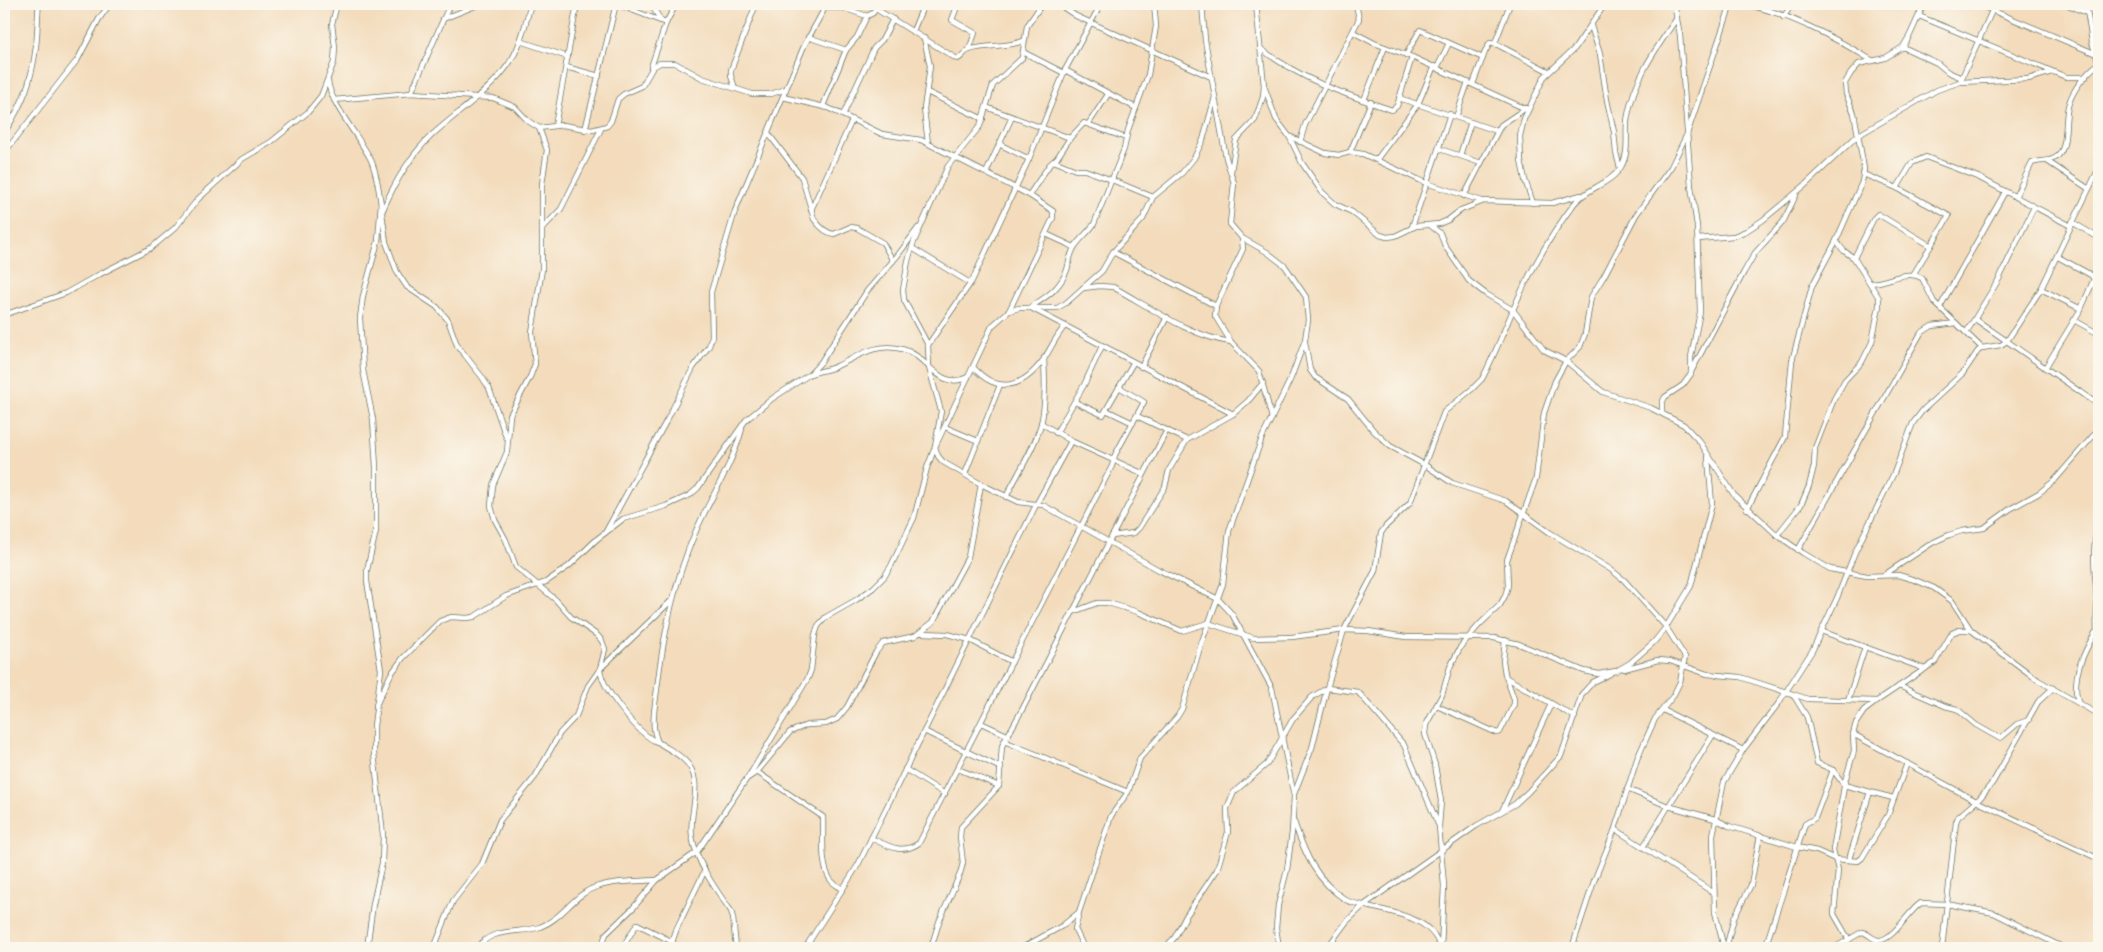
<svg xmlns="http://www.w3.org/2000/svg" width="2103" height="952" font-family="'Libre Bodoni',serif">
  <rect width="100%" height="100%" fill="#fbf7ec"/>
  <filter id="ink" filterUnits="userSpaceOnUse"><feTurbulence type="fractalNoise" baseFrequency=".02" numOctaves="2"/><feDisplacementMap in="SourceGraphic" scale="10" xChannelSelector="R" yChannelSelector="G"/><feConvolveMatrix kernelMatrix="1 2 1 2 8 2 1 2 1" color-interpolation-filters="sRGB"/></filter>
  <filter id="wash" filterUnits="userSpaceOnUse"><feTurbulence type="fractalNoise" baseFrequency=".0096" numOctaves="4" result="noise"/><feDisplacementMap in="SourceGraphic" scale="20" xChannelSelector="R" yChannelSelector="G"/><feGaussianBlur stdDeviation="1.12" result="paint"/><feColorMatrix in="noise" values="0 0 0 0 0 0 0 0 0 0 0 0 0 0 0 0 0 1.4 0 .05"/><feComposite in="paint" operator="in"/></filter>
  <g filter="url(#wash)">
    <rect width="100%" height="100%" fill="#f3dbbb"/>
  </g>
  <g filter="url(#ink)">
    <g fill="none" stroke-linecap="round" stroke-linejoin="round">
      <g stroke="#697463" stroke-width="6">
        <g id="street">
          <path d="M616,4l50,19"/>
          <path d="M651,4l10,17"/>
          <path d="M958,4l-6,16 23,13 -6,17"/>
          <path d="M1042,4l-15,22 -5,32 -29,27 -13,41 -32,40 -35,78 -5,17 -5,29 1,10 24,45 1,23 12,43 -6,36 3,9 5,6 38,22 37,18 25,3 116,65 59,29 14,15 40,74 22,108 -2,36 -5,38 -9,35 -2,23 3,20"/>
          <path d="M1058,4l18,12 135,61"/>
          <path d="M1745,4c42,9 91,34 128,57"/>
          <path d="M1977,4l117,49"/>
          <path d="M2066,4l21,9"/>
          <path d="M2086,4l6,38 7,22"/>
          <path d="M825,8h18l24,8 6,-3 5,-9"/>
          <path d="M876,9l81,50c5,-1 6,-7 12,-9 17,-6 37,-2 54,-9"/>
          <path d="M1919,16l147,61h20"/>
          <path d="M1783,17l10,-13"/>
          <path d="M443,19l37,-15"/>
          <path d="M1591,26l9,28 7,46 7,32 2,21 4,15"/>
          <path d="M913,31l11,-27"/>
          <path d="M1353,32l21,11 38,14 116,53"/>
          <path d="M808,37l38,13"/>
          <path d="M924,38l6,28 -6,43 4,34"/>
          <path d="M520,41l48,16"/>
          <path d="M1495,43l15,-39"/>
          <path d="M1903,47l34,16 11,9 14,6"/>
          <path d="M1260,48c41,32 84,46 132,62l5,-4 15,-49"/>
          <path d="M1023,52l41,21"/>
          <path d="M1406,55l14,-25 63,28"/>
          <path d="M566,67l33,9"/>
          <path d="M651,67l15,-44 10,-19"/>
          <path d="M1437,68l12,-25"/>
          <path d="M1065,70l71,38"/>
          <path d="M328,81c2,22 32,57 43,79 6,14 8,30 10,45"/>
          <path d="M1960,82l35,-78"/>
          <path d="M1473,84l12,-32 5,-9 8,2 50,26"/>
          <path d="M1264,86l12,33 13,17 13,27 20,29 13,12 17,8 28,23 7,2 8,-1 21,-10 23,-2 9,-4 13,-10 23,-9 68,2 29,-8"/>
          <path d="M735,88l-4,-12v-6l25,-66"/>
          <path d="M927,92l56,27"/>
          <path d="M411,93l39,-89"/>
          <path d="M783,97l45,11 54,26 39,6 108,55 24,16v7l-44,93"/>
          <path d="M1399,98l98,33"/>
          <path d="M334,100l77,-7 82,5 22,9 13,14 11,7 24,-3 29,5 15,-4 4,-5 7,-22 6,-5 18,-8 11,-19 7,-4h15l27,15 50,16h19l15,-5"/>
          <path d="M1364,100l21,-53"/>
          <path d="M823,106l23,-56 11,-13 10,-21"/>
          <path d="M986,107l84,31"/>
          <path d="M843,115l31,-67 8,-8 11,-21"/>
          <path d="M1456,117l12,-35"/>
          <path d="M1089,123l20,-30"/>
          <path d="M555,126l22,-122"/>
          <path d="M539,128l8,22 -5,34v85l-10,63 3,32 -5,13 -20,38 -3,37 -14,33 -2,21 4,14 11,20 10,27 40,33 15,17 26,18 5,6 3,8 -5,20"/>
          <path d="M585,130l31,-126"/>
          <path d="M4,133c19,-29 28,-52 32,-87 2,-14 1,-28 3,-42"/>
          <path d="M768,133l34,45 12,41c5,7 11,14 20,15l16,-7 7,1 26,15 10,18"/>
          <path d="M1289,136l36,17 14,2 11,-3 13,2 63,29 56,18"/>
          <path d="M1300,142l5,-17 54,-106 -3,-15"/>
          <path d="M999,144l30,15"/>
          <path d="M1440,149l41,14"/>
          <path d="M1350,152l21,-50"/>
          <path d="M4,153l74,-94 21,-40 11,-15"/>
          <path d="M1460,155l11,-33"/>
          <path d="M1377,159l41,-55 16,-38"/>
          <path d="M1054,161l22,9h9l27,10 41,17"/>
          <path d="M2047,161l42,28"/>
          <path d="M1231,172l5,-32 19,-20 8,-23 1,-11 -8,-82"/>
          <path d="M986,173l26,-56"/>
          <path d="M1863,174l34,14 52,28 -36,59"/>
          <path d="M1897,188l15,-25 14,-6 52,20 93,49"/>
          <path d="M1029,195l21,-31 7,-6 13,-20 14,-15 42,15"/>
          <path d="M1464,196l37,-71 25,-17"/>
          <path d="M2015,197l17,-34c8,-3 16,-1 23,-5 15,-8 8,-40 14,-55 5,-15 18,-30 30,-40"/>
          <path d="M1533,203l-8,-23 -4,-19 -1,-25 4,-17 20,-42 31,-29 30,-44"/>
          <path d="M811,210l41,-90"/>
          <path d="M382,212c12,-29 27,-55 50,-77 25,-23 56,-42 76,-70 13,-18 17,-41 23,-61"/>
          <path d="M382,213l4,29 11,30 10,15 30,20 11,13 9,25 25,32 7,11 17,49"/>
          <path d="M2072,222l27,16"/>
          <path d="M1431,226l9,7 5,13 24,35 17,13 27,16 31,40 22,11 37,31 48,16 33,17 16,17 34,53 43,40 26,18 27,16 37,7 31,-1 17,5 19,8 18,13 19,29 67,50 61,35"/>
          <path d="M1412,227l38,-113"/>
          <path d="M542,229l19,-20 40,-80"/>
          <path d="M1046,234l28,13"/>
          <path d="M1242,238l1,11 -27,57 -1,10 16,26 28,29 13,47"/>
          <path d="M1698,239l36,-3 12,-5 17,-11 41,-34 53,-50 80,-46 23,-8 68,-3 24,-7"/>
          <path d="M912,248l58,35"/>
          <path d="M1113,252l103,54"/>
          <path d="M1854,258l20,-40 4,-4 53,32"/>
          <path d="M1871,283c20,-1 33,-14 51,-5l12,24 48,46"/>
          <path d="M1083,288l17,-2 13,1c37,20 76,49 118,55"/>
          <path d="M2041,289l40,20"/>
          <path d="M1940,307l65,-115"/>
          <path d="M1029,308c16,-10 31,-19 38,-38 2,-7 3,-15 7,-22 5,-9 14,-15 20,-24l30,-75 4,-19 20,-55 8,-49 -2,-22"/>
          <path d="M1033,309l200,105"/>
          <path d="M4,315l62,-22 34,-19 51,-26 24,-20 23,-29 44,-40 29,-17 37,-30 13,-16 13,-34 1,-15 -3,-23 5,-20"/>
          <path d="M1975,319l124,86"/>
          <path d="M2074,320l25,14"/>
          <path d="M1966,333l33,-54 35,-72"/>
          <path d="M1305,342l5,28 5,7 33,22 25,31 17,16 35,19 27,18 54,18 43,31 61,37 14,11 42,47 19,30 -5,25 -7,14 -18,23 -18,40 -22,70 -21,52 -22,67"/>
          <path d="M928,345l44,-64 57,-122 36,-89 36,-66"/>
          <path d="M973,367c25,28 50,21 71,-8 7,-11 12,-23 21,-33"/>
          <path d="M1141,367l26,-50"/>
          <path d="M2045,368l36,-59 13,-30 -3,-4 -33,-18"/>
          <path d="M1691,372l53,-100 11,-19 28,-31 13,-27"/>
          <path d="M811,374c8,-3 18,-4 26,-8 22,-10 39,-24 65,-17 26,6 36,43 66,28"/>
          <path d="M1075,402l28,13 30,-52"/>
          <path d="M1106,410l27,13"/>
          <path d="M1662,413v-10l3,-6 18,-12 8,-11v-17l9,-45 -3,-86 -6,-40 -11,-151 -6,-31"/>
          <path d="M1137,416l50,24"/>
          <path d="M1041,423l30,18 73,33"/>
          <path d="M945,427l33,14"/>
          <path d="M1056,433l28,-48 18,-39"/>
          <path d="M965,474l35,-89"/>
          <path d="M1006,497c12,-24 28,-48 35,-73 5,-21 4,-44 3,-66"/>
          <path d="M1747,509l38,-72 7,-76 20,-75 24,-45 26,-59 2,-13 -2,-12 -8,-44 -8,-19 -1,-11 6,-10 8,-9 26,-6 18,-11 7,-12 14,-31"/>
          <path d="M2099,523c-9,27 -3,52 -2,80 0,15 -2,28 2,42"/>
          <path d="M605,533l63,-115 25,-50 16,-22 3,-10 -1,-44 24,-81 69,-165 23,-42"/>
          <path d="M1777,535l24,-30 8,-19 5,-20 1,-18 19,-49 11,-19 17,-18 10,-20 7,-36v-8l-25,-40 -10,-7 -8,-10"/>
          <path d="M1112,536l22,-3 5,-5 26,-41 4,-17 18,-30 46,-26 15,-13 15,-18"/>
          <path d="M1798,550l123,-217 11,-7 24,-3"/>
          <path d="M1884,575l48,-32 17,-8 13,-4 22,-3 26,-19 29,-16 15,-12 45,-52"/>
          <path d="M1073,612l24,-9h11l30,9 44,19 26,-8 46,15 38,-1 52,-7 24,1 38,6 88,1 25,6 65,27 15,3 17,-3 14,-8 24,-21 12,-15 25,-41 21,-82 -4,-46"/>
          <path d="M1821,631l104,38"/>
          <path d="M922,633l25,1 23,6 42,22"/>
          <path d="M601,668l72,-69"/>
          <path d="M1624,669l34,-9 12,1 37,13 33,3 68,22 69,2"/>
          <path d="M1507,678l68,39"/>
          <path d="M1899,686l46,20 12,3 19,16 23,13 3,-1 15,-13 12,-4"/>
          <path d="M1794,696l13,21 10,46 16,7 11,15 49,13"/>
          <path d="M1848,700l17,-53"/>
          <path d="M2078,702c-7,-24 5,-48 17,-69"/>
          <path d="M376,705l15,-31 12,-16 37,-37 11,-4 16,1 7,-1 32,-21 40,-14 23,-16 28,-27 26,-20 43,-13 24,-11 8,-7 48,-68 27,-22 37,-24 11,-12 46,-71 31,-36 20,-27"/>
          <path d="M1437,706l60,27 3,-1 14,-28v-5l-9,-25 -2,-13 2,-21"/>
          <path d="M1663,710l80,40"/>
          <path d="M981,723l26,12"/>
          <path d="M924,731l77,37"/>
          <path d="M1853,734l123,67 123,58"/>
          <path d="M1004,741l124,51"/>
          <path d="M905,769l40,25"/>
          <path d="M958,769l41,17"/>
          <path d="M757,772l66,45c1,17 -3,47 7,62 3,5 8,7 13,10"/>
          <path d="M748,778l9,-6 33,-40 17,-7 19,-1 11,-5 10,-12 29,-55 7,-9 32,-7 18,-14 35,-65 13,-73"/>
          <path d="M1627,789l41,17 47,13 14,7 68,21 20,4 18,8 23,2 4,-3 26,-43 19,-52"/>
          <path d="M1294,794l18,-46 15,-60 17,-58 31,-59 6,-38 5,-7 24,-23 34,-91 28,-23 10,-10c16,-30 27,-63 42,-93 14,-28 31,-57 50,-82 12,-16 36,-19 47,-37 10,-17 3,-34 7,-52 7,-38 28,-66 49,-97"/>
          <path d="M1502,811l49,-107"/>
          <path d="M1294,822c11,32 22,59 52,78 7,4 14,4 21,6 27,7 64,11 73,41"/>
          <path d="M1615,829l99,64"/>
          <path d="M871,838c17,8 31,17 48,5l193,-377 3,-11 29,-53 -25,-15"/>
          <path d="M1643,847l70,-112"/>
          <path d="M1849,859l21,-67"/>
          <path d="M1849,940l-15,-26 4,-44 -5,-20 12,-69 9,-30 -1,-17 3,-11 8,-12 13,-10 58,-39 17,-29 7,-3h12"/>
          <path d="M367,948l6,-44 9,-41 1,-28 -9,-82v-27l7,-56 -14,-89v-11l9,-39v-64l-3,-48 -10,-49 -3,-52 3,-22 15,-55 3,-38"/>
          <path d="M434,948l19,-47 29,-37 18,-44 35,-43 25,-44 16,-17 12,-30 12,-17c2,20 38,65 57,73"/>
          <path d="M477,948c15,-21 41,-14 63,-21 22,-8 34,-33 56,-40 19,-6 41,-6 61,-7"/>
          <path d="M601,948l5,-14 27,-26 24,-28 40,-28 55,-81 56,-93 3,-8 4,-35 3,-9 8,-9 30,-17 17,-12 11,-11 7,-11 23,-48 13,-50 8,-21 57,-121 17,-15 10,-3h38l9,-5 36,-32 11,-19 30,-33 10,-22 29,-24 12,-15 9,-18 12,-43"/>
          <path d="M622,948l15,-24 36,18"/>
          <path d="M670,948l7,-20 28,-58"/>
          <path d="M736,948l-3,-30 -2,-7c-15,-21 -35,-49 -39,-75 -4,-25 15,-57 -9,-77 -7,-7 -17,-11 -25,-17 -8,-15 -3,-36 -1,-53 6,-52 17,-107 38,-156 15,-35 37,-67 47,-104"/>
          <path d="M805,948l53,-83 179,-362 34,-62"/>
          <path d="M931,948l8,-26 21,-48 3,-11 -3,-26 1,-10 38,-41 3,-40 21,-38 144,-278"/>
          <path d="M1022,948l40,-22 16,-13"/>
          <path d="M1084,948l-9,-19 4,-17 32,-96 17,-24 12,-34 37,-41 5,-8 19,-65 22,-60 6,-53 33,-93 29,-60 14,-38 3,-20 -2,-23 -21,-31 -18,-14 -25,-14 -12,-14 4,-41 -8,-25 -11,-61 -10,-57 -3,-36"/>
          <path d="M1165,948l10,-11 11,-21 31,-46 11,-38 -1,-24 7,-16 33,-28 26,-45 19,-22 15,-9 31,4 46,53 34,79"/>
          <path d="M1327,948l20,-27 17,-16 112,-79 39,-22 13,-12 33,-36 21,-62 11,-12 17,-8"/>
          <path d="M1441,948l3,-62 -5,-60 2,-25 -6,-36 -10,-31 1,-9 16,-30 8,-28 11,-21 18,-21 21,-20 5,-9 3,-10 -1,-26 29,-82 8,-65 11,-32 11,-20 14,-14 5,-13 6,-37 13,-21 32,-61 35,-48 16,-33 44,-130"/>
          <path d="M1724,948l-9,-36 -2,-77 11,-53 19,-32 35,-46 34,-53 25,-53 18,-46 39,-79 19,-50 10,-13 40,-37 15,-22 4,-3 19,-3 6,-4 34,-52 58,-121"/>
          <path d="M1726,948l8,-30 17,-33 9,-50"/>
          <path d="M1765,948l40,-124 10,-6 18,-48"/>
          <path d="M1834,948l28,-16c7,1 11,9 18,8 14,-1 30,-31 41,-37l26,1 47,9 70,35"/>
          <path d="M1942,948l14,-126 2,-5 22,-19 13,-16 45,-80 15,-14"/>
        </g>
      </g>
      <use href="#street" stroke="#fff" stroke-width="4.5"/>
    </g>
  </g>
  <rect width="2103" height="952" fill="none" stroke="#fbf7ec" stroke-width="20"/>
</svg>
